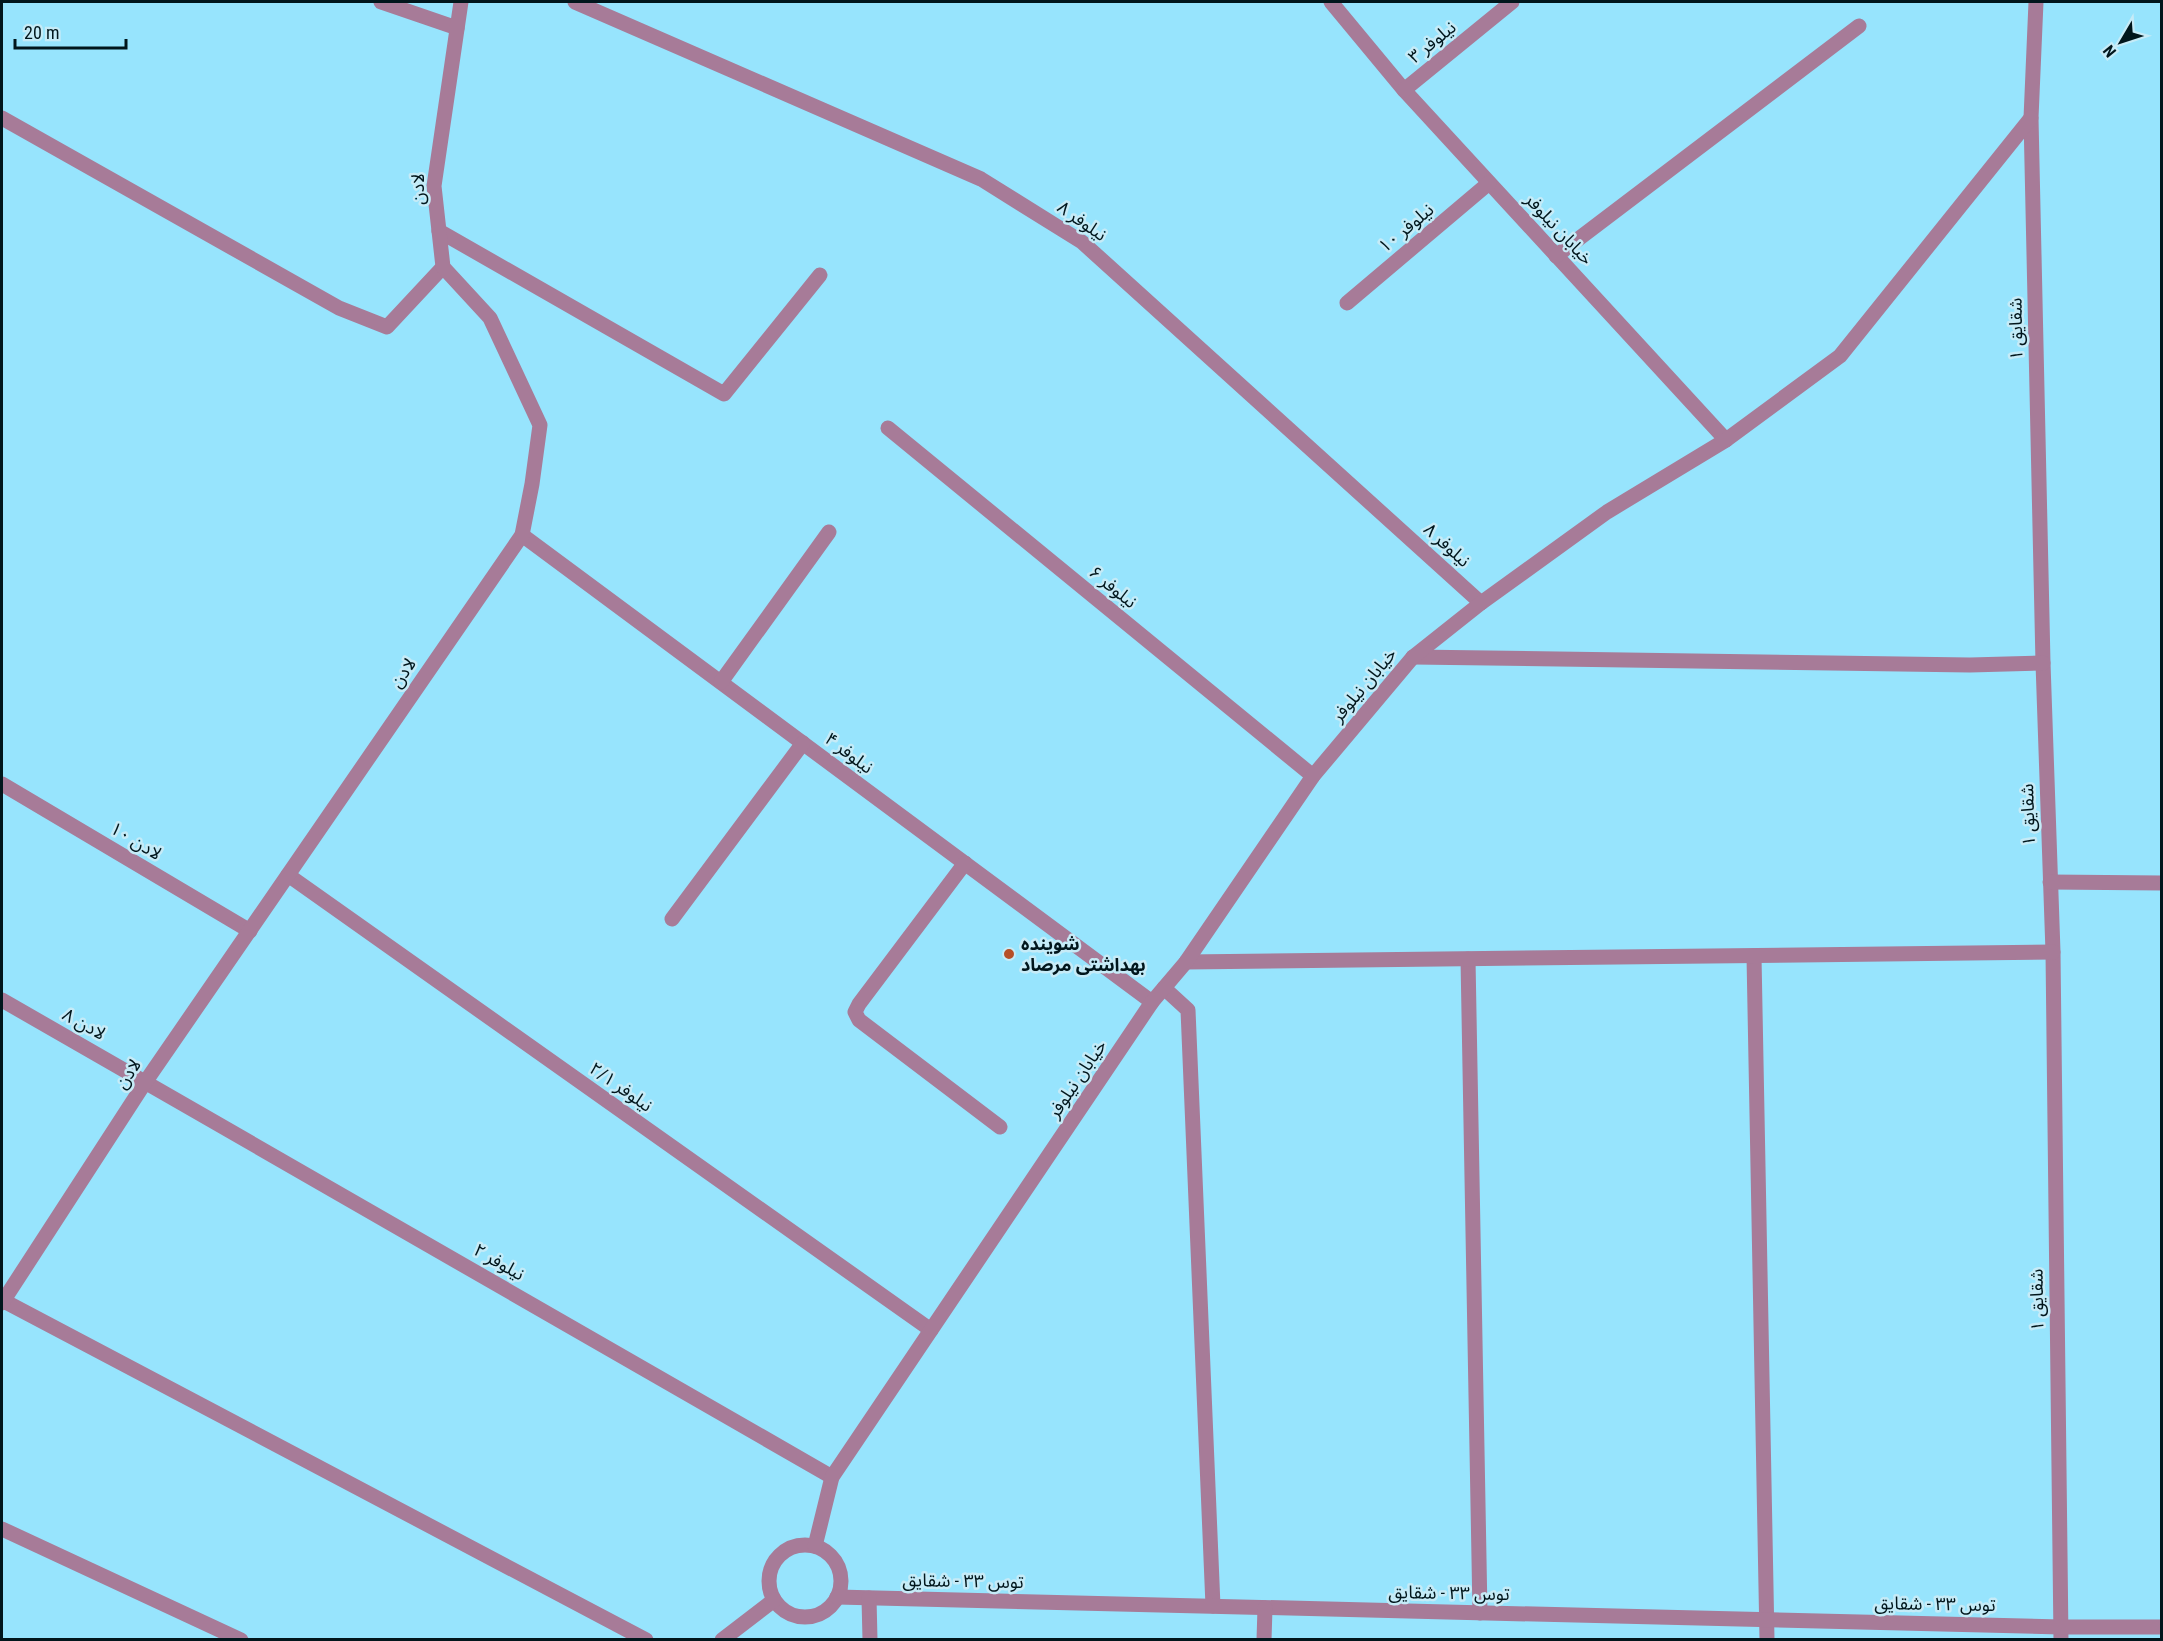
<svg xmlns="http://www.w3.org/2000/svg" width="2163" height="1641" font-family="'Roboto Condensed','Noto Sans Arabic',sans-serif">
  <rect width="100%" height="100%" fill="#97e4fd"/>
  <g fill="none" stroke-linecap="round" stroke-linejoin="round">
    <g stroke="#a77b98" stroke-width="15">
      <path d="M381,2l76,26"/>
      <path d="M575,2l406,177 101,63 399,361"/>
      <path d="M1331,2l73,88 322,350"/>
      <path d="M2036,2l-5,116 12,545 10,289 8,688"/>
      <path d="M1404,90l108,-88"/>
      <path d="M2,118l337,190 48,19 56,-60"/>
      <path d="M439,231l285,163 96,-119"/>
      <path d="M1556,256l303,-230"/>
      <path d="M1347,303l142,-120"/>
      <path d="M888,428l425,348"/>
      <path d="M522,535l630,467"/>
      <path d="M1413,657l557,8 73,-2"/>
      <path d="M721,682l108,-150"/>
      <path d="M2,784l248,147"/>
      <path d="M965,863l-106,141 -4,8 4,8 141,107"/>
      <path d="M288,875l643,455"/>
      <path d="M2050,882l112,1"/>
      <path d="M672,919l131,-176"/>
      <path d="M1754,956l13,684"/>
      <path d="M1468,959l12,654"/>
      <path d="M1186,962l867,-10"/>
      <path d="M1164,988l24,22 25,596"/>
      <path d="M2,1000l830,477"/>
      <path d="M2,1300l644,340"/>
      <path d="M2,1303l144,-222 376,-546 10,-51 8,-59 -50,-107 -47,-51 -9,-81 27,-184"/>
      <path d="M2,1529l239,111"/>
      <circle cx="805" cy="1581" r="36"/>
      <path d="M815,1546l17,-69 320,-475 34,-40 127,-186 100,-119 68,-54 126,-91 119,-72 114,-84 191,-238"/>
      <path d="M837,1597l1224,30h101"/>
      <path d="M869,1598l1,42"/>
      <path d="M722,1640l52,-40"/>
      <path d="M1264,1640l1,-32"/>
    </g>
  </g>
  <circle fill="#b64f27" stroke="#c6ebf7" stroke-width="2" cx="1009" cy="954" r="6"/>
  <g text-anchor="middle" stroke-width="5" stroke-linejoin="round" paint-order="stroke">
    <g font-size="18" fill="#01161c" stroke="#c6ebf7">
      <text transform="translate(1432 42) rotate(-39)" y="6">نیلوفر ۳</text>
      <text transform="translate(418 189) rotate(-90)" y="6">لادن</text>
      <text transform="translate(1082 221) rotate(35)" y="6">نیلوفر ۸</text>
      <text transform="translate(1406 228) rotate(-40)" y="6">نیلوفر ۱۰</text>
      <text transform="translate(1559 229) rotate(47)" y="6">خیابان نیلوفر</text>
      <text transform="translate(2016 329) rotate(-91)" y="6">شقایق ۱</text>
      <text transform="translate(1447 545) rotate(42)" y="6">نیلوفر ۸</text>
      <text transform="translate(1113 587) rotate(39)" y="6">نیلوفر ۶</text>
      <text transform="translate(403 673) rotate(-56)" y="6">لادن</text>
      <text transform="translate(1364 685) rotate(-50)" y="6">خیابان نیلوفر</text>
      <text transform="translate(849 753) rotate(37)" y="6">نیلوفر ۴</text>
      <text transform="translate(2028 815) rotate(-92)" y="6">شقایق ۱</text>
      <text transform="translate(136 841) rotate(31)" y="6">لادن ۱۰</text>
      <text transform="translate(84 1024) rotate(29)" y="6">لادن ۸</text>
      <text transform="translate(128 1074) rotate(-56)" y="6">لادن</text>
      <text transform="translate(1077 1079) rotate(-56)" y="6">خیابان نیلوفر</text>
      <text transform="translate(621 1087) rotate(35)" y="6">نیلوفر ۲/۱</text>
      <text transform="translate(499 1262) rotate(30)" y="6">نیلوفر ۲</text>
      <text transform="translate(2037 1300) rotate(-91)" y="6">شقایق ۱</text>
      <text transform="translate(963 1581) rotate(1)" y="6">توس ۳۳ - شقایق</text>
      <text transform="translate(1449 1593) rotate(1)" y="6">توس ۳۳ - شقایق</text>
      <text transform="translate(1935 1604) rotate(1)" y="6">توس ۳۳ - شقایق</text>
    </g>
    <g font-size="18" font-weight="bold" fill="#01161c" stroke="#c6ebf7" text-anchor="start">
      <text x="1021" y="950">شوینده<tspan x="1021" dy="21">بهداشتی مرصاد</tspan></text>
    </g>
  </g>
  <rect width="2163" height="1641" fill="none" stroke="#01161c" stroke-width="6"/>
  <g transform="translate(2121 42) rotate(231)" stroke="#c6ebf7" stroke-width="4.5" paint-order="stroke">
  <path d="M0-4.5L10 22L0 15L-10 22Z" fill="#01161c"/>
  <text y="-9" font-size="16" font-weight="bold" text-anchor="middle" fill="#01161c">N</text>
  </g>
  <path d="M15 39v9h111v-9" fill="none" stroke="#01161c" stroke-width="3"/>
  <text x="24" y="39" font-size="18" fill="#01161c" stroke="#c6ebf7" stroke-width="4.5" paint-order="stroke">20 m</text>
</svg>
